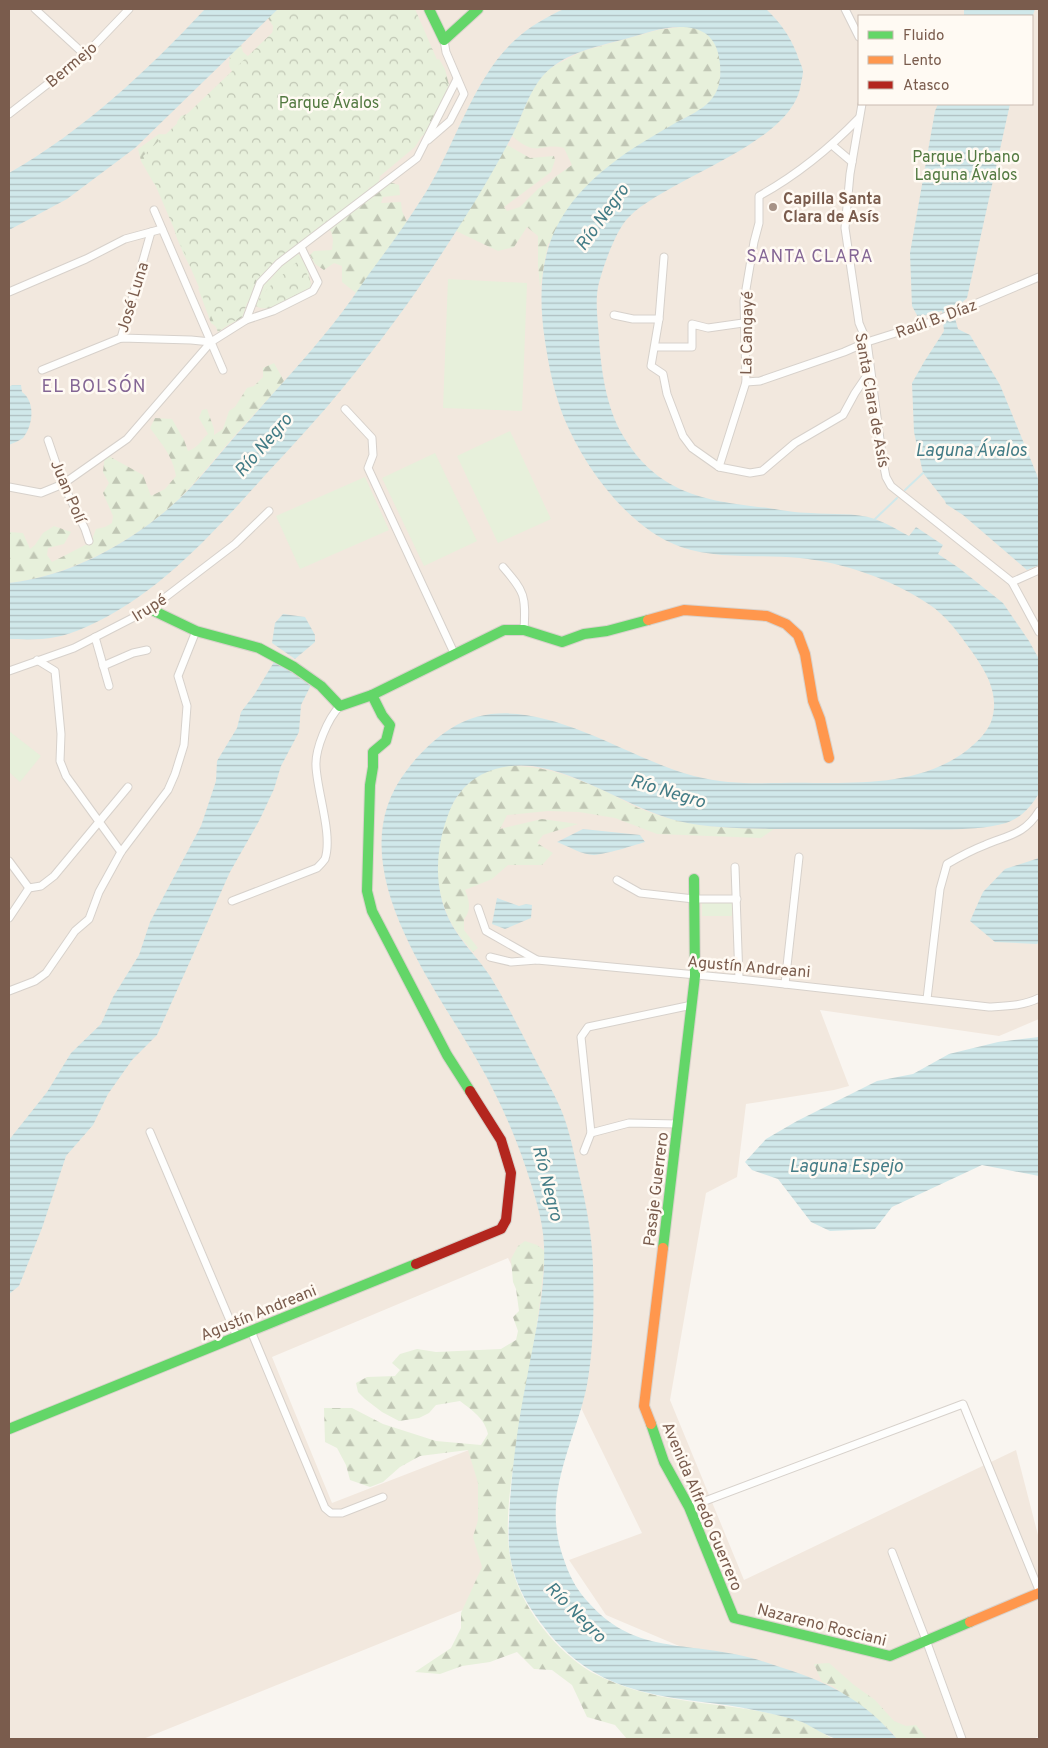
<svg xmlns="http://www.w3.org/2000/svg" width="1048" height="1748" font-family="Overpass,sans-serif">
  <defs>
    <pattern id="forest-firs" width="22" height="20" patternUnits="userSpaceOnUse" patternTransform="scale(1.25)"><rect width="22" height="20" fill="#e7f0db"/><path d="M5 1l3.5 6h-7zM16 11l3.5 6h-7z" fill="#c0c6b4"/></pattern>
    <pattern id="park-crowns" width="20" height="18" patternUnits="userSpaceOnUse" patternTransform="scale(1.25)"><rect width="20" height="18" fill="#e7f0db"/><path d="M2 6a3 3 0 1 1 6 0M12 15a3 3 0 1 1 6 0" fill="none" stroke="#c0c6b4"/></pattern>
    <pattern id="water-rules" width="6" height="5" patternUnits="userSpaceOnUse" patternTransform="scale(1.25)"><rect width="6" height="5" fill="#d0e8ea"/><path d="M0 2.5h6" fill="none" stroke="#aebfc0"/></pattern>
  </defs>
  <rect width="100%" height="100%" fill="#f9f5f0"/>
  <path fill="#f2e8de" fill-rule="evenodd" d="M9,9h1030v1010l-40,17 -179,-26 29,76 -15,4 -88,14 -9,73 -31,16 -36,207 74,180 272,-130 23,89v197l-6,3h-152l-183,-85 -92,-39 -37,-55 73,-27 -134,-275 -236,99 60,146 173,-67 -5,159 -357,144h-134zM859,16h173v88h-173z"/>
  <g fill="#e7f0db">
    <path d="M448,279l79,4 -5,128 -79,-3z"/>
    <path d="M510,431l41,88 -53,24 -41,-87z"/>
    <path d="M435,453l42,88 -53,25 -42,-88z"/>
    <path d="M365,477l24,53 -89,39 -24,-53z"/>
    <path d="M9,731l32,25 -21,26 -11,-10z"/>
    <path d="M702,901l31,1 -1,14h-30z"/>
  </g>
  <g fill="url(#forest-firs)">
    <path d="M278,9h87l71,51 3,-1 6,10 4,16 -21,46 -4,5 -11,-4 -40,39 7,6 -2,8 -10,3 3,3 18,-9 10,3 1,10 -17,2 -2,6 20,-1 1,9 5,11 -51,71 -14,-11v-16l-8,-3 -10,7 -9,-6 -5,-9 4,-4 18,-1 1,-10 -2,-9 -16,-5 -2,9 -16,4 -26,23 -12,18h11l17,-22 11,-5 10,15 3,19 -38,22 -13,-1 -18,-8 2,9 -1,8 -8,5 -17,6 -7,-5 -13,-35 11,3 -14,-15 -11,-21 -8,-19 -9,-36 -14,-18 -12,-21 -3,-12 21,-15 18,1v-13l4,-6 11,-4 46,-30 -9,-16 1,-11 11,-10 2,7 7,6 22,-20 1,-12 -5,-8z"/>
    <path d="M687,26c11,2 20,6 27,15 9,12 9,44 0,56 -9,12 -22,17 -35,24l-131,123 -8,43 -2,-22v-29l-11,-9 -13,20 -16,4 -42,-20 51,-86 23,13 24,-2 1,4 -4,12 -47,35 3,4 13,-4 18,-18 34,-24 -8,-17c-25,-6 -25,11 -52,-12l23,-52 15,-16 33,-17 75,-21z"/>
    <path d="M274,363l10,18c-22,25 -45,49 -66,74 -16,19 -31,37 -49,53 -42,37 -105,69 -160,75v-51l14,1 7,16 5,-4 8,-12 11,-7 17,6 -7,12 -16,4 -1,7 5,7 39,-20 5,-13 9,-2 7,-4 1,-7 -10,-23 6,-10 -6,-11 2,-18 38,21 8,21 14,-7 11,-13c-4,-22 -14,-31 -26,-48l5,-10 17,1 12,21 4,11c11,-4 12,-10 20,-17l-9,-16 3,-8 5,-1 7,20v6l9,-6 6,-18 6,-4 12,-19 7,-2 9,-9v-9z"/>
    <path d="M517,766c33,1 64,14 94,28 12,6 23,13 35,17 44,17 82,17 128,18l-13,9 -104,-4 -42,-16 -36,-6 -31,-1 -41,4 -7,14 42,-10 36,5 -35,11 -6,8 16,10 -11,12h-34l-16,14 -27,11c4,10 7,20 -1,29v11l14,18 -5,4c-10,-12 -20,-23 -26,-38 -7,-16 -12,-39 -10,-56 3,-37 21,-81 60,-91 6,-1 14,-1 20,-1z"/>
    <path d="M525,1241l12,4 8,6c-4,50 -11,99 -20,149 -8,48 -24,114 -14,162 8,43 43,87 80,110 11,6 24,11 35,15 55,19 115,16 171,33 13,4 25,13 36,19h-206l-12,-14 -28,-8 -15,-32 -20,-15 -18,-1 -17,-17 -27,10 -28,4 -22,8 -25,-2 36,-24 10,-20v-15l21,-46 -9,-30 5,-17v-37l-10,-33 -48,6 -20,11 -17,15 -13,5 -20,-7 -4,-15 -9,-17 -12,-6 -1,-34h28l31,16 53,17 45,4 7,-11c-3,-15 -16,-24 -28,-33l-24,4 -7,8 -10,5 -20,3 -17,-9 -17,-13 -7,-7 -2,-9 11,-6 28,-1 5,-6 -8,-7 8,-9 17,-5 19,3 65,-3 15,-9 2,-9 -5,-14 6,-6 -3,-22 -3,-7 -2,-23 7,-13z"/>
    <path d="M829,1663l25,22 21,15 19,21 12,5 10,-1 11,14h-30l-6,-8 -58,-45 -11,-4 -8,-18z"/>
  </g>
  <g fill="url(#park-crowns)">
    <path d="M297,9h118l33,76 -25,49 -8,13 -160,133 -12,35 -25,17 -75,-176z"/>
    <path d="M300,259l11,24 -3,6 -39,19 -13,-5 12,-15z"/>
  </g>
  <g fill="url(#water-rules)">
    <path d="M205,9h73l-143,139 -68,51 -58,31v-57c74,-42 138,-102 196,-164z"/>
    <path d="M564,9h202c14,13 24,27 31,45 1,5 5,11 6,17 0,3 -1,8 -2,12 -7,61 -132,94 -172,134 -13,12 -27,52 -31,70 -3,17 0,35 1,51 2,32 7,68 23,96 35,60 83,67 146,74 14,2 28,5 43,5 21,2 43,-1 64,6 11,4 23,11 34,17l7,-9 27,18 -5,9 21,14 44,35 26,38 10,18v134c-7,13 -18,25 -33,30 -30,9 -77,6 -109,6 -43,0 -86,0 -128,0 -31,-1 -61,-1 -91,-8 -51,-14 -94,-47 -146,-55 -27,-3 -56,5 -73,28 -8,10 -11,21 -15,33 -10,35 -9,74 13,106 10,15 23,28 33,43 16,26 30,54 44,81 8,16 18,32 25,48 8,17 12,35 16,53 9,36 17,72 18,108 1,40 1,80 -6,119 -12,58 -45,108 -25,169 5,15 10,28 20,41 47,58 92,46 157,60 15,3 29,8 44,13 47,15 82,33 114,71 -14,0 -47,3 -59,0 -11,-2 -25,-12 -36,-17 -17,-6 -39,-10 -58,-14 -39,-7 -79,-8 -117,-21 -33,-11 -58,-29 -80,-56 -17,-21 -31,-44 -36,-70 -4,-20 -2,-40 -1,-60 3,-39 8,-79 16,-118 8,-45 20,-91 18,-138 -1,-26 -10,-52 -18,-77 -13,-38 -29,-74 -49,-108 -46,-80 -141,-200 -70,-290 11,-15 27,-31 43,-41 75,-48 170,28 244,47 43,11 76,6 119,7 52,0 109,1 153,-32 10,-8 20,-17 25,-29 10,-28 -6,-52 -21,-73 -12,-17 -24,-33 -40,-44 -36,-25 -88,-43 -130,-47 -40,-4 -81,2 -119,-11 -53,-19 -96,-79 -117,-129 -10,-25 -15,-51 -19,-77 -13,-87 9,-137 81,-188 16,-11 34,-21 51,-31 10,-5 26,-13 33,-21 10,-12 11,-22 10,-37 -2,-23 -13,-36 -37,-37 -19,-1 -40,7 -58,12 -25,7 -53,12 -74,29 -21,17 -27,45 -39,68 -15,29 -32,58 -50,86 -35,56 -74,111 -116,162 -25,31 -52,60 -79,89 -52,58 -108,122 -181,154 -29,13 -46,13 -77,12v-56c57,-6 116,-37 159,-74 29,-24 52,-57 78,-85 29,-33 59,-65 87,-100 13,-16 24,-33 36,-50 20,-27 39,-53 57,-82 29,-47 48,-115 89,-152 14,-13 31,-23 49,-31z"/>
    <path d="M964,9h71l-3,9v-2h-68z"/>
    <path d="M938,104h72l-43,194 -14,13 5,18 12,6 30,50 37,90 2,8v82l-12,5 -64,-55 -17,-11 -1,-3 -22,-28 -9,-41 -2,-49 12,-21 20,-31 -2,-20 -24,6 -6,-11 -2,-53 25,-142z"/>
    <path d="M12,385h9l1,7c14,10 11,34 1,46 -4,3 -10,5 -14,7v-58z"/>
    <path d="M283,614l22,3 10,18v7l-20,17 -23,-16 3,-20z"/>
    <path d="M274,662l38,21 -11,22 -2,27 -18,34 -7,23 -15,32 -29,51 -73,163 -25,25 -24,34 -15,31 -27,31 -24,72 -23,58 -10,8v-154l38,-48 24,-39 30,-29 12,-27 26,-42 11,-33 51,-96 15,-45 1,-20 20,-33 4,-16 13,-17z"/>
    <path d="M583,829l57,6 5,7c-13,4 -38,12 -51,13 -12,0 -26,-9 -37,-13z"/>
    <path d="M1039,858v84l-2,2 -42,-2 -25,-21 13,-29 22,-23z"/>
    <path d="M497,898l22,8 7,-2 6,1 -1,13 -26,11 -13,-5z"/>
    <path d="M1039,1037v139l-57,-11 -90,42 -17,22 -45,2 -19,-9 -33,-43 -26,-9 -7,-8 21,-23 31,-18 80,-40 36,-7 36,-20 49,-12z"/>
  </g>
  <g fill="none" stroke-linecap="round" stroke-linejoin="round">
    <g stroke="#d0e8ea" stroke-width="2">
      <path d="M905,490l18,-17"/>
      <path d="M875,519l22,-21"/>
    </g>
    <g stroke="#d7d1cb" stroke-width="9">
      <g id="street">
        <path d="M35,9l50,46"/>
        <path d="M845,9l14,28"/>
        <path d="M862,104l-12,70 -5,54 14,95 8,19 16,120 3,15 5,9 121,96 27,50"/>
        <path d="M9,114l76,-59 44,-46"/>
        <path d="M428,140l22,-19 14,-27 -18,-42 -2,-12"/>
        <path d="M832,145l20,17"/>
        <path d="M154,210l69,160"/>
        <path d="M9,292l77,-33 39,-20 37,-10"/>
        <path d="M614,315l19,4h26l-8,47 12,8 4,20 16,42 9,12 27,19 31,6 12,-2 33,-28 48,-28 12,-22 15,-22"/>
        <path d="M659,319l5,-62"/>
        <path d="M246,320l27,-9 40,-20 5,-9 -17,-35"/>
        <path d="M121,338l30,-106"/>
        <path d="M655,347h37v-23l16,4 35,-5"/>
        <path d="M42,370l79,-32 70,2 20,2"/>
        <path d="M746,382l14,-1 84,-29 23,-10 70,-22 102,-43"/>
        <path d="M345,409l27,29 1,17 -5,13 87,187"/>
        <path d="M48,440l15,44 22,45 4,12"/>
        <path d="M719,467l27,-85 -2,-81 10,-59 5,-19v-27c38,-21 70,-47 100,-78"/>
        <path d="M9,487l32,6 22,-9 64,-45 84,-97 35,-22 14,-37 19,-20 138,-105 40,-79"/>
        <path d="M503,567c22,25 23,29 21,63"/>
        <path d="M1012,582l27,-12"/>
        <path d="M95,637l14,49"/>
        <path d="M37,660l18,11 6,63 -1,27 6,15 55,76"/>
        <path d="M103,666l30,-13 14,-3"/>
        <path d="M9,671l65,-23 76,-39 85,-65 34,-33"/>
        <path d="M9,861l20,27"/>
        <path d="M735,867l4,112"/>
        <path d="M617,880l23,13 54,6h43"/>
        <path d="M232,901l85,-33c3,-3 6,-6 8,-9 8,-24 -8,-67 -9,-93 -1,-17 12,-48 24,-60"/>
        <path d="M478,908l8,23 51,29 202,19 250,28c17,-1 34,-1 50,-9"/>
        <path d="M9,918l20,-30 12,-2 13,-10 74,-89"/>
        <path d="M490,957l21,5 26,-2"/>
        <path d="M785,984l14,-127"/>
        <path d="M9,991l26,-10 11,-8 29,-42 14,-12 10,-27 22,-40 47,-62 7,-16 9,-29 3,-39 -9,-30 18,-45"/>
        <path d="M927,999l13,-110 7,-25c12,-7 25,-14 38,-19 24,-10 40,-11 54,-34"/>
        <path d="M150,1132l87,205"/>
        <path d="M591,1133l38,-10 49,1"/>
        <path d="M584,1151l7,-18 -10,-96 7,-10 104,-22"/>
        <path d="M251,1331l74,177 6,5h11l41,-16"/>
        <path d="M689,1507l274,-103 76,186"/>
        <path d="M892,1552l34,88 36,99"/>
      </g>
    </g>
    <g stroke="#d9d2cb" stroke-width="12">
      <g id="fast">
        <path d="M429,9l15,31 34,-31"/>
        <path d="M150,609l46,22 63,17 35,19 27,19 19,20 32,-11 132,-65h20l38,12 22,-8 23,-3 41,-11"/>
        <path d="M372,695l10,20 8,10 -4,16 -13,11v15l-3,18 -3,106 5,20 75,144 23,36"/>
        <path d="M663,1248l32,-272 -1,-97"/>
        <path d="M651,1424l13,38 25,45 45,111 156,38 80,-34"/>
        <path d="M9,1429l407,-165"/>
      </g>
    </g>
    <g stroke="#d9d2cb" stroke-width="12">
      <g id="slow">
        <path d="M648,620l36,-10 83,6 19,8 12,11 7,19 8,47 7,18 9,39"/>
        <path d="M651,1424l-7,-18 19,-158"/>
        <path d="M970,1622l69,-29"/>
      </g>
    </g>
    <g stroke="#d9d2cb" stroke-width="12">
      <path id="jam" d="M416,1264l85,-35 5,-9 5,-47 -10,-33 -31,-49"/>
    </g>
    <use href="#street" stroke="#fefefd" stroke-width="7"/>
    <use href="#fast" stroke="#63d668" stroke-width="10"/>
    <use href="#slow" stroke="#ff974d" stroke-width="10"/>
    <use href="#jam" stroke="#b3261e" stroke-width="10"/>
  </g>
  <circle fill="#a69286" stroke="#fffaf3" stroke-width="2" cx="773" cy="207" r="5"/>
  <g text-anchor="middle" stroke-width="5" stroke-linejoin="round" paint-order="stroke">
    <g font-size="16" fill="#7a5c4d" stroke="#fffaf3">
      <text transform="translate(71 64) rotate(-40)" y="6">Bermejo</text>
      <text transform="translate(132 297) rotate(-73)" y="6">José Luna</text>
      <text transform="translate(936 318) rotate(-20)" y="6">Raúl B. Díaz</text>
      <text transform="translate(746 333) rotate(-89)" y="6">La Cangayé</text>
      <text transform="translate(873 400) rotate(80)" y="6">Santa Clara de Asís</text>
      <text transform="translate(69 491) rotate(67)" y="6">Juan Polí</text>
      <text transform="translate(149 607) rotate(-32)" y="6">Irupé</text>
      <text transform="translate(749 966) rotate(5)" y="6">Agustín Andreani</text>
      <text transform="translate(655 1189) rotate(-83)" y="6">Pasaje Guerrero</text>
      <text transform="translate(258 1312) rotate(-22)" y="6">Agustín Andreani</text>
      <text transform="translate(703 1506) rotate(67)" y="6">Avenida Alfredo Guerrero</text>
      <text transform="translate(822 1624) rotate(14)" y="6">Nazareno Rosciani</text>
    </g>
    <g font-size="16" fill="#537a41" stroke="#fffaf3">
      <text x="329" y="108">Parque Ávalos</text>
      <text x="966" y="162">Parque Urbano<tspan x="966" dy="18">Laguna Ávalos</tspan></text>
    </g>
    <g font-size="16" font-weight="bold" fill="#7a5c4d" stroke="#fffaf3" text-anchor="start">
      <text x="783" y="204">Capilla Santa<tspan x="783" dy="18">Clara de Asís</tspan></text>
    </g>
    <g font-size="18" font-style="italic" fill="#437c86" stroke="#fffaf3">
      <text transform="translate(602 217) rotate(-54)" y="6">Río Negro</text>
      <text transform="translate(263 445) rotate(-49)" y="6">Río Negro</text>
      <text x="971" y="456">Laguna Ávalos</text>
      <text transform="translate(668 791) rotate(17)" y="6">Río Negro</text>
      <text x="846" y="1172">Laguna Espejo</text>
      <text transform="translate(548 1183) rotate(76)" y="6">Río Negro</text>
      <text transform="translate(576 1612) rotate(45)" y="6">Río Negro</text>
    </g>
    <g font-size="18" letter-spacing="1" fill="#846695" stroke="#fffaf3">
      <text x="810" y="262">SANTA CLARA</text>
      <text x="94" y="392">EL BOLSÓN</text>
    </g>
  </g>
  <rect width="1048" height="1748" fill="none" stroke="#7a5c4d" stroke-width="20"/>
  <rect x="858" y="15" width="175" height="90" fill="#fffaf3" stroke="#cabbb1"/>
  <rect x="868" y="31" width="25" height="8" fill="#63d668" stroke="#cabbb1"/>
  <text x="903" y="40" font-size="15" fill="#7a5c4d">Fluido</text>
  <rect x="868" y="56" width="25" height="8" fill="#ff974d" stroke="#cabbb1"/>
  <text x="903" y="65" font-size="15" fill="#7a5c4d">Lento</text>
  <rect x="868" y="81" width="25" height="8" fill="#b3261e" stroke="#cabbb1"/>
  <text x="903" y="90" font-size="15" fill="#7a5c4d">Atasco</text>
</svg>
